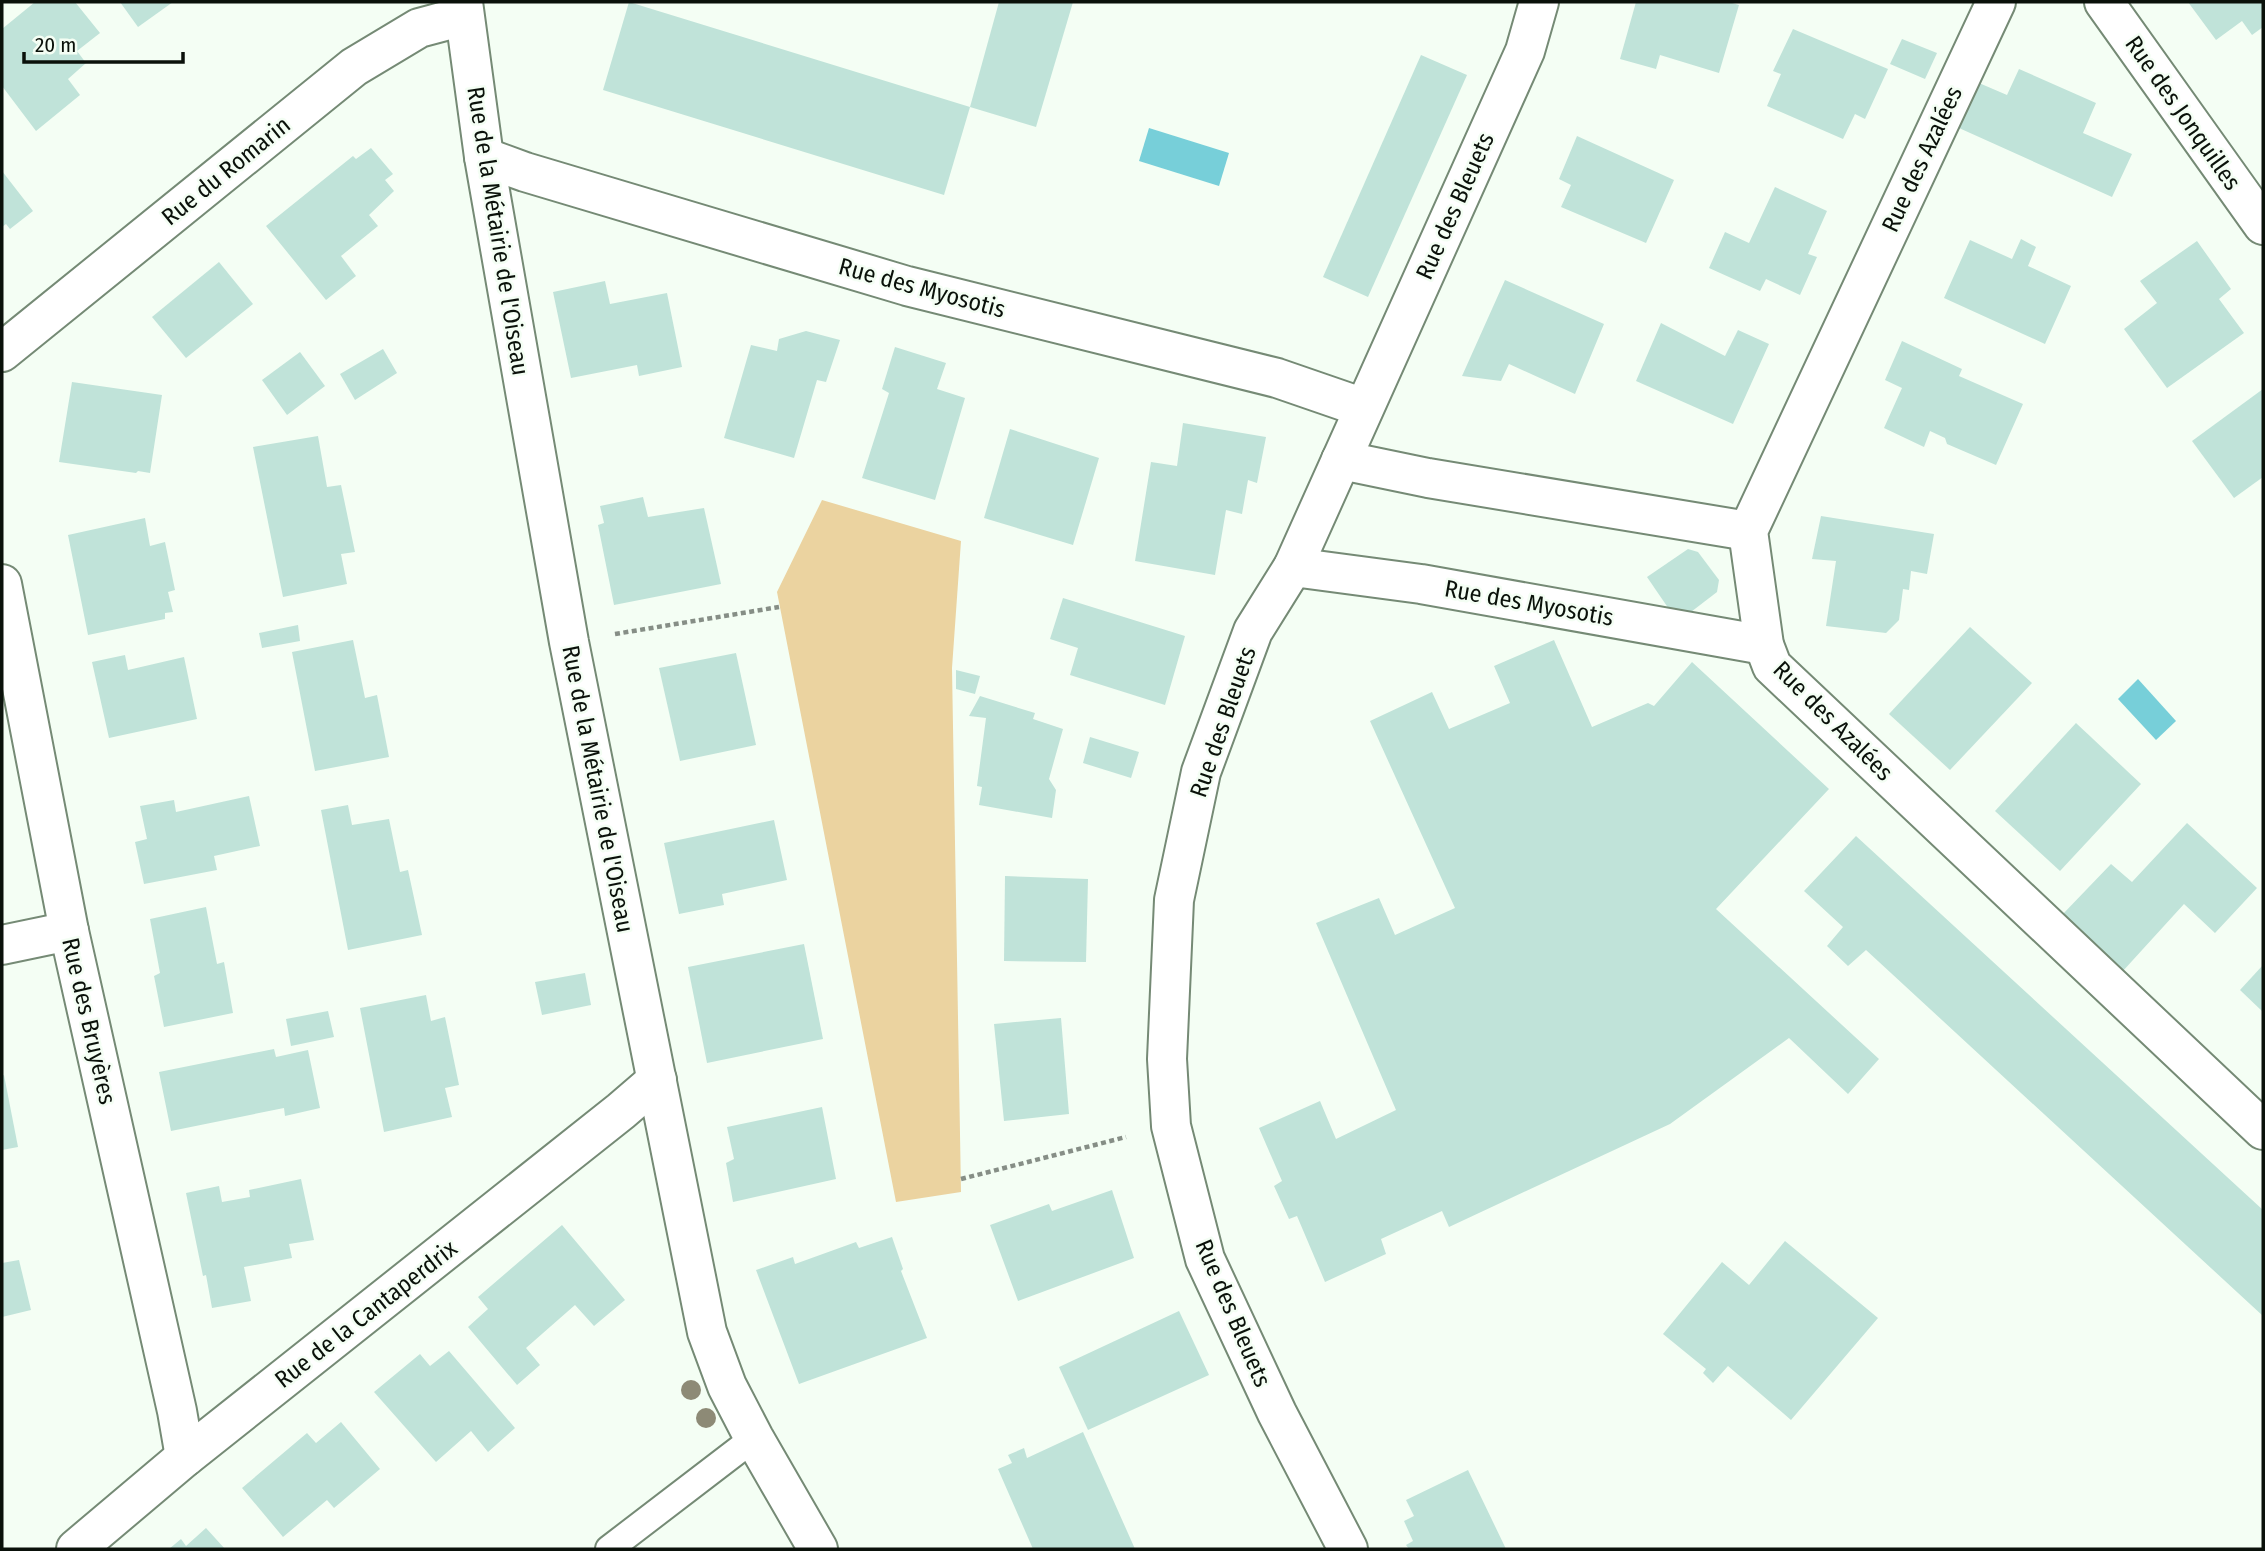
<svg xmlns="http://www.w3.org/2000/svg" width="2265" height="1551" font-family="'Fira Sans Condensed',sans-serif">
  <rect width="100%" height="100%" fill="#f4fef4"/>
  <path fill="#ebd3a0" d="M822,500l139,41 -9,127 9,524 -65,10 -119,-610z"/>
  <g fill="#77cfd9">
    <path d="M1149,128l80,25 -10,33 -80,-25z"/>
    <path d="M2138,679l38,42 -20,19 -38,-41z"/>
  </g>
  <g fill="#c0e3d9">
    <path d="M35,2h40l25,31 -23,18 9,12 -18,16 12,16 -44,36 -34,-45v-57z"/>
    <path d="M120,2h53l-35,25z"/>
    <path d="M629,2l341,105 -26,88 -341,-105z"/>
    <path d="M999,2h74l-37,125 -66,-20z"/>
    <path d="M1636,2h93l10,3 -20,68 -59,-18 -4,14 -36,-10z"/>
    <path d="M2188,2h75v25l-11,8 -10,-14 -26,19z"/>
    <path d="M1793,29l95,40 -23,50 -10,-5 -12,25 -76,-33 14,-32 -8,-3z"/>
    <path d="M1902,39l35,14 -12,26 -35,-15z"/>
    <path d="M1421,55l46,20 -99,222 -45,-20z"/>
    <path d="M2019,69l77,34 -13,30 49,21 -20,43 -153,-69 20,-45 28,12z"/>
    <path d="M1577,136l97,44 -28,63 -85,-36 10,-22 -12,-6z"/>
    <path d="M371,148l22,26 -8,6 9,11 -25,24 9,11 -37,30 15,20 -30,24 -60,-74 87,-70 3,3z"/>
    <path d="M2,171l31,40 -23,18 -4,-5 -4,3z"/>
    <path d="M1775,187l52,24 -19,43 9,3 -17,38 -34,-16 -6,12 -51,-23 16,-36 24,11z"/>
    <path d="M2021,239l15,8 -8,19 43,20 -26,58 -101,-46 26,-58 42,19z"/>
    <path d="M2197,241l34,48 -12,10 25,34 -77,55 -43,-59 33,-26 -17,-22z"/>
    <path d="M219,262l34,42 -67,54 -34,-41z"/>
    <path d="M1505,280l99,44 -29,70 -66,-30 -8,17 -39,-5z"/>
    <path d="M605,281l5,23 57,-11 15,74 -43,9 -2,-11 -66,13 -18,-86z"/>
    <path d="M1661,323l64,33 13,-26 31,14 -36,80 -97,-43z"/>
    <path d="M806,331l34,9 -14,42 -9,-2 -23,78 -70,-20 27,-93 26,6 2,-12z"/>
    <path d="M1902,341l60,28 -3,7 64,28 -27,61 -49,-21 -2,-6 -15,-7 -6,16 -40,-19 18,-40 -17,-8z"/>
    <path d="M895,347l51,16 -9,26 28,9 -30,102 -73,-22 27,-85 -7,-4z"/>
    <path d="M383,349l14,24 -42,27 -15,-26z"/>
    <path d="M300,352l25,34 -38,29 -25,-35z"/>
    <path d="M72,382l90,13 -12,78 -12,-2 -2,2 -77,-11z"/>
    <path d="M2263,389v88l-29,21 -42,-57z"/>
    <path d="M1183,423l83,14 -9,46 -9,-3 -6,34 -16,-4 -11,65 -80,-14 16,-99 26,4z"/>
    <path d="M1010,429l89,29 -26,87 -89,-27z"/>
    <path d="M318,436l9,51 14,-2 14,67 -14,2 6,30 -64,13 -30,-150z"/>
    <path d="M643,497l5,20 56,-9 17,76 -107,21 -16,-80 6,-2 -4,-17z"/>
    <path d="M1821,516l113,18 -7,40 -16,-3 -2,19 -6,-1 -4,31 -13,13 -60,-7 10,-65 -24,-2z"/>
    <path d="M145,518l5,28 15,-4 10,48 -7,2 5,20 -8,1v6l-77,16 -20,-100z"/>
    <path d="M1688,549l10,3 21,28 -2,12 -30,23h-14l-26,-38z"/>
    <path d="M1063,598l122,38 -20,69 -95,-30 8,-27 -28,-9z"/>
    <path d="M298,625l2,16 -38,7 -3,-15z"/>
    <path d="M1970,627l62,56 -82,87 -61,-56z"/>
    <path d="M353,640l12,58 12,-3 12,62 -74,14 -23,-119z"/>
    <path d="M1554,640l38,87 56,-24 6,3 38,-44 137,127 -113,120 163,150 -31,35 -59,-56 -119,86 -221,103 -7,-16 -61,28 5,15 -61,28 -28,-66 -8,3 -15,-33 8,-5 -23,-53 61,-27 16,38 60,-29 -80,-187 63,-25 16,37 60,-27 -85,-187 62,-29 17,37 61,-26 -16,-37z"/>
    <path d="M736,653l20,92 -76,16 -21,-93z"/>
    <path d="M125,655l3,15 56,-13 13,62 -88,19 -17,-76z"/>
    <path d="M956,670l24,6 -5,18 -19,-5z"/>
    <path d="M980,696l55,17 -2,6 30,10 -14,50 7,11 -4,28 -73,-13 3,-18 -5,-1 9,-68 -17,-2z"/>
    <path d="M2076,723l65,61 -81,87 -65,-60z"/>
    <path d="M1090,737l49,15 -8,26 -48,-15z"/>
    <path d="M249,796l11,50 -46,10 3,14 -73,14 -9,-42 12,-3 -7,-33 34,-6 2,12z"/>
    <path d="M348,805l4,20 37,-6 11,53 8,-2 14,65 -74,15 -27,-140z"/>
    <path d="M774,820l13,60 -65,14 2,11 -45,9 -15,-71z"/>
    <path d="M2187,823l70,65 -42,45 -31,-29 -62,68 -60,-57 49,-51 21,18z"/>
    <path d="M1856,836l407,374v106l-397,-366 -18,16 -21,-20 16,-19 -39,-36z"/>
    <path d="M1005,876l83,3 -2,83 -82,-1z"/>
    <path d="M206,907l11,57 7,-2 9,51 -69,14 -10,-51 6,-3 -10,-54z"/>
    <path d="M804,944l19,95 -116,24 -19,-96z"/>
    <path d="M2263,965v47l-23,-22z"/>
    <path d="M585,973l6,32 -49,10 -7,-33z"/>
    <path d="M426,995l5,26 14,-4 14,68 -14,3 7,29 -68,15 -24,-124z"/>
    <path d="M328,1011l6,26 -43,9 -5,-27z"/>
    <path d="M1061,1018l8,96 -65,7 -10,-97z"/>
    <path d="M274,1049l2,8 32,-7 12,58 -35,8 -1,-8 -113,23 -12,-59z"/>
    <path d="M4,1075l14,72 -16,3v-74z"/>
    <path d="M822,1107l14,72 -103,23 -7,-39 8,-4 -7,-32z"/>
    <path d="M301,1179l13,61 -25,4 3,14 -48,9 7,34 -39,7 -6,-33 -3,1 -17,-83 33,-7 3,16 28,-5 -1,-7z"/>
    <path d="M1112,1190l22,68 -116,43 -28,-76 59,-21 3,7z"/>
    <path d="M562,1225l63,75 -31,26 -19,-21 -49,43 14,17 -23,20 -49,-58 20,-18 -10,-12z"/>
    <path d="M892,1237l11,32 -2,2 26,67 -128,46 -43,-114 37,-13 2,7 61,-22 3,6z"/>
    <path d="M1785,1241l93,77 -87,102 -63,-54 -15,17 -10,-10 3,-4 -43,-35 59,-72 27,23z"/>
    <path d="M19,1260l12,50 -29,7v-54z"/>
    <path d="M1179,1311l30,64 -121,55 -29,-63z"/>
    <path d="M449,1351l66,77 -27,24 -17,-21 -35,31 -62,-70 46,-38 10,12z"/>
    <path d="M341,1422l39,47 -46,39 -7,-8 -44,37 -41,-49 65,-55 9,10z"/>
    <path d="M1083,1432l52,117h-102l-35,-80 14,-6 -4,-8 16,-7 3,10z"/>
    <path d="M1468,1470l38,79h-97l-3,-4 7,-4 -9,-20 10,-5 -8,-16z"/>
    <path d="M206,1528l19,21h-56l12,-10 5,7z"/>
  </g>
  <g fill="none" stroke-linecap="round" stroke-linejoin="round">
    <g stroke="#758a75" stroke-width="30">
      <path id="service" d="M609,1549l145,-111"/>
    </g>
    <g stroke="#758a75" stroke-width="42">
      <g id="minor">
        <path d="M463,2l21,155 85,485 138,690 20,54 27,52 64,111"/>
        <path d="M1996,2l-248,529 16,114 8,21 491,464"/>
        <path d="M2104,2l159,223"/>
        <path d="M484,157l41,15 382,114 370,92 87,30"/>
        <path d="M2,352l352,-285 65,-39 45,-12"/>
        <path d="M1341,460l87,18 320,53"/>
        <path d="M1293,567l128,17 343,61"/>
        <path d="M2,584l67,347 108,480 8,46"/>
        <path d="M2,945l67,-14"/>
        <path d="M76,1549l109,-92 436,-346 36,-31"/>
        <path d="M1348,1549l-71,-136 -72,-154 -34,-133 -4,-67 7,-159 27,-128 52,-141 40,-64 232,-516 14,-49"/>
      </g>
    </g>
    <g stroke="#868e86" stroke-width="4.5" stroke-dasharray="5 3.5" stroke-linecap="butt">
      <path d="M615,634l164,-27"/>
      <path d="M961,1179l165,-42"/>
    </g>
    <use href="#service" stroke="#fff" stroke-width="26"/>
    <use href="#minor" stroke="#fff" stroke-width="38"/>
  </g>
  <g fill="#8d8a76">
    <circle cx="691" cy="1390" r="10"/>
    <circle cx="706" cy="1418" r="10"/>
  </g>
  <g text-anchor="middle" stroke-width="5" stroke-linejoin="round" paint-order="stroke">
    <g font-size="24" fill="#0a110a" stroke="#f4fef4">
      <text transform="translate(2183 113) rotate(55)" y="8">Rue des Jonquilles</text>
      <text transform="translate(1922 159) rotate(-65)" y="8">Rue des Azalées</text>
      <text transform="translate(226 171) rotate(-39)" y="8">Rue du Romarin</text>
      <text transform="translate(1455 206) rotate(-66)" y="8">Rue des Bleuets</text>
      <text transform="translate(498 231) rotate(81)" y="8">Rue de la Métairie de l'Oiseau</text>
      <text transform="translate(922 288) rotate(15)" y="8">Rue des Myosotis</text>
      <text transform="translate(1529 603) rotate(10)" y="8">Rue des Myosotis</text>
      <text transform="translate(1833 721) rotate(45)" y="8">Rue des Azalées</text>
      <text transform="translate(1223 722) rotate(-71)" y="8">Rue des Bleuets</text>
      <text transform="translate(598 789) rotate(79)" y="8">Rue de la Métairie de l'Oiseau</text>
      <text transform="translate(89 1021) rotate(77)" y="8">Rue des Bruyères</text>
      <text transform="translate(1233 1313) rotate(67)" y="8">Rue des Bleuets</text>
      <text transform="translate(366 1314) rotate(-38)" y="8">Rue de la Cantaperdrix</text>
    </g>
  </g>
  <rect width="2265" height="1551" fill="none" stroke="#0a110a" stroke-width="7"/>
  <path d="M24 52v10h159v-10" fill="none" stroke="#0a110a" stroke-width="3.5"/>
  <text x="35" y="52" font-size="21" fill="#0a110a" stroke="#f4fef4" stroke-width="5" paint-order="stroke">20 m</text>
</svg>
